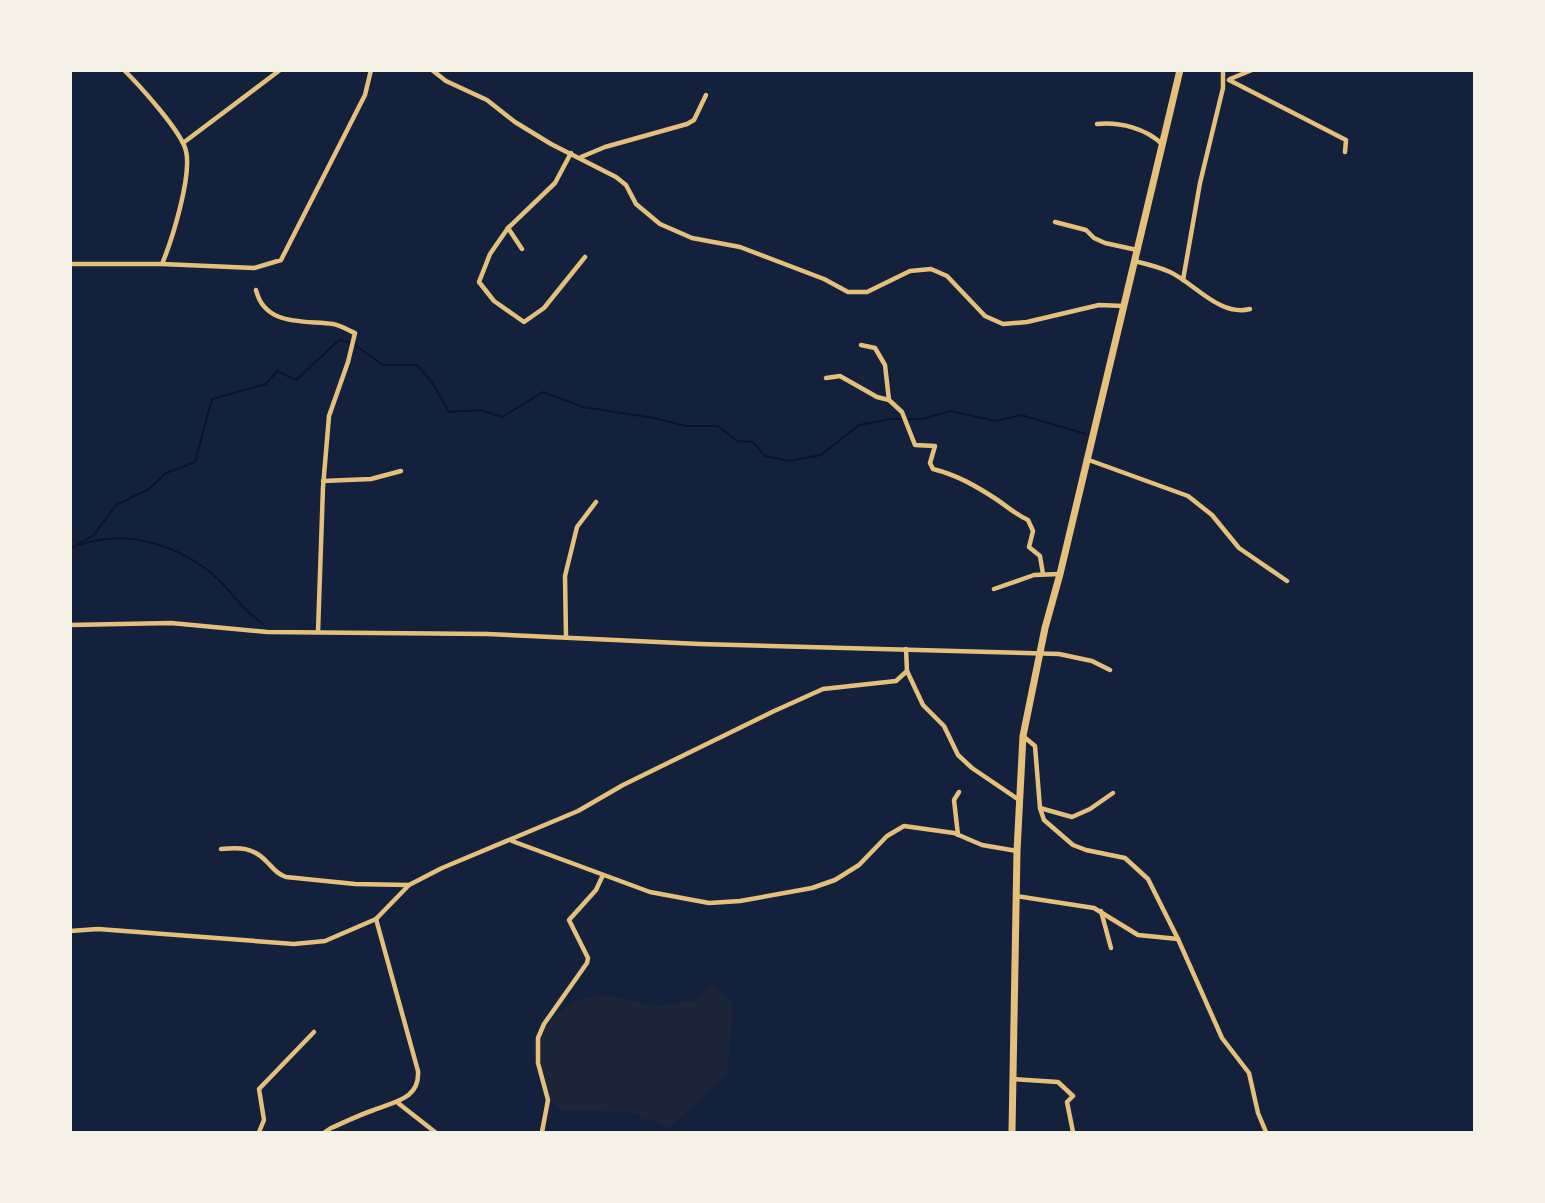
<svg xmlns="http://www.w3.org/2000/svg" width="1545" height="1203" font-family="Helvetica,sans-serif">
  <rect width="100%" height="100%" fill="#14213d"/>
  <path fill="#1d2539" d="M712,983l21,20 -6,72 -58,53 -38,-16 -71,-2c-21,-19 -21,-53 -20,-79l31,-28 28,-9 59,12 36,-5z"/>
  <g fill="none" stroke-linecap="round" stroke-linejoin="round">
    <g stroke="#0b132b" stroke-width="2">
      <path d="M80,545c50,-18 108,3 144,40 14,16 21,26 39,39"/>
      <path d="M70,549l24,-14 22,-30 33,-16 17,-16 29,-11 17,-63 54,-15 11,-13 19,9 43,-40 13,3 31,22h34l15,17 17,30 32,-2 21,7 41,-25 40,15 71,11 32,8h32l19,15 16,1 12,14 24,5 32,-6 38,-30 32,-6h31l28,-8 46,10 25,-6 65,19"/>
    </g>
    <g stroke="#e5c07b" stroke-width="4.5">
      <path d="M124,70c15,15 58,62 62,81 6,25 -14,89 -24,113"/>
      <path d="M432,70l14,11 41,19 28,22 36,22 65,33 10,8 10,19 24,20 32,14 48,9 84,32 24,13h19l43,-21 21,-2 16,7 38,40 18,8 24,-2 72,-17 25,1"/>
      <path d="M1230,79l22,-9"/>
      <path d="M1229,80l117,60 -1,12"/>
      <path d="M1097,124c23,-2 49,4 66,21"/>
      <path d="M183,143l97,-73"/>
      <path d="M581,157l24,-10 82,-23 7,-4 12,-25"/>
      <path d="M1055,222l31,8 8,8 11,5 32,7"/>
      <path d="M508,228l-18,26 -11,28 15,19 30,21 20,-14 41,-51"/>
      <path d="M522,249l-14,-21 47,-45 16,-30"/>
      <path d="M1134,261c13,3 25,6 36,11 24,11 50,45 80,37"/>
      <path d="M70,264h92l92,4 27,-8 84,-165 6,-25"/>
      <path d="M1183,280l17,-97 23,-95v-18"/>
      <path d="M256,290c9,37 49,30 77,34 7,1 15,6 22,9l-7,29 -19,54 -6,71 -5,145"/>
      <path d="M861,345l14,3 10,17 4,35"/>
      <path d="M826,378l14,-2 37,21 12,3 13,12 13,33 20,1 -5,17 3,6c24,6 43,17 63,30 12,8 19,15 32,21l5,11 -4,16 11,9 3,18"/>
      <path d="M1086,459l102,37 24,19 27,33 48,33"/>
      <path d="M323,481l48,-2 30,-8"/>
      <path d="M994,589l40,-14 26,-1"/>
      <path d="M70,625l101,-2 96,9 220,2 213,10 359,10 33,7 18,9"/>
      <path d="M566,637l-1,-61 12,-49 19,-25"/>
      <path d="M906,649l1,22 16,34 21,21 14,29 14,13 47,32"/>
      <path d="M1023,736l12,10 5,62 4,12 29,25 13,5 39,8 23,21 30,60 44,99 27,35 9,40 8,19"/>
      <path d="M1040,808l32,9 18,-8 23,-16"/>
      <path d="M958,835l-4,-35 5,-8"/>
      <path d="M512,841l138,51 59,11 31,-2 72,-13 23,-8 24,-15 28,-29 17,-10 50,7 28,12 35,6"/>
      <path d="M221,849c18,-2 32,-2 46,13 7,7 9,11 19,15l69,7 53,1"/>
      <path d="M1016,896l78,12 44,27 40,4"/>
      <path d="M1101,911l10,37"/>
      <path d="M70,931l28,-2 196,15 31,-3 51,-22 33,-34 33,-17 136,-57 45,-26 149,-73 51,-23 73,-8 11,-10"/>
      <path d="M1013,1079l45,3 15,14 -6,6 6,30"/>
      <path d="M398,1103l37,29"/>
      <path d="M259,1132l5,-12 -5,-31 55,-57"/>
      <path d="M325,1132l6,-4c14,-6 28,-13 43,-18 20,-8 46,-11 44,-39l-42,-152"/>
      <path d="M542,1132l6,-32 -10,-37v-25l6,-14 43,-61 1,-5 -19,-38 27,-30 7,-15"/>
    </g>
    <path stroke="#e5c07b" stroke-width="7" d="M1012,1132l5,-281 6,-115 22,-108 15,-54 120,-504"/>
  </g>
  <rect width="1545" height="1203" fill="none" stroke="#f6f1e7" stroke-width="144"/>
</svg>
